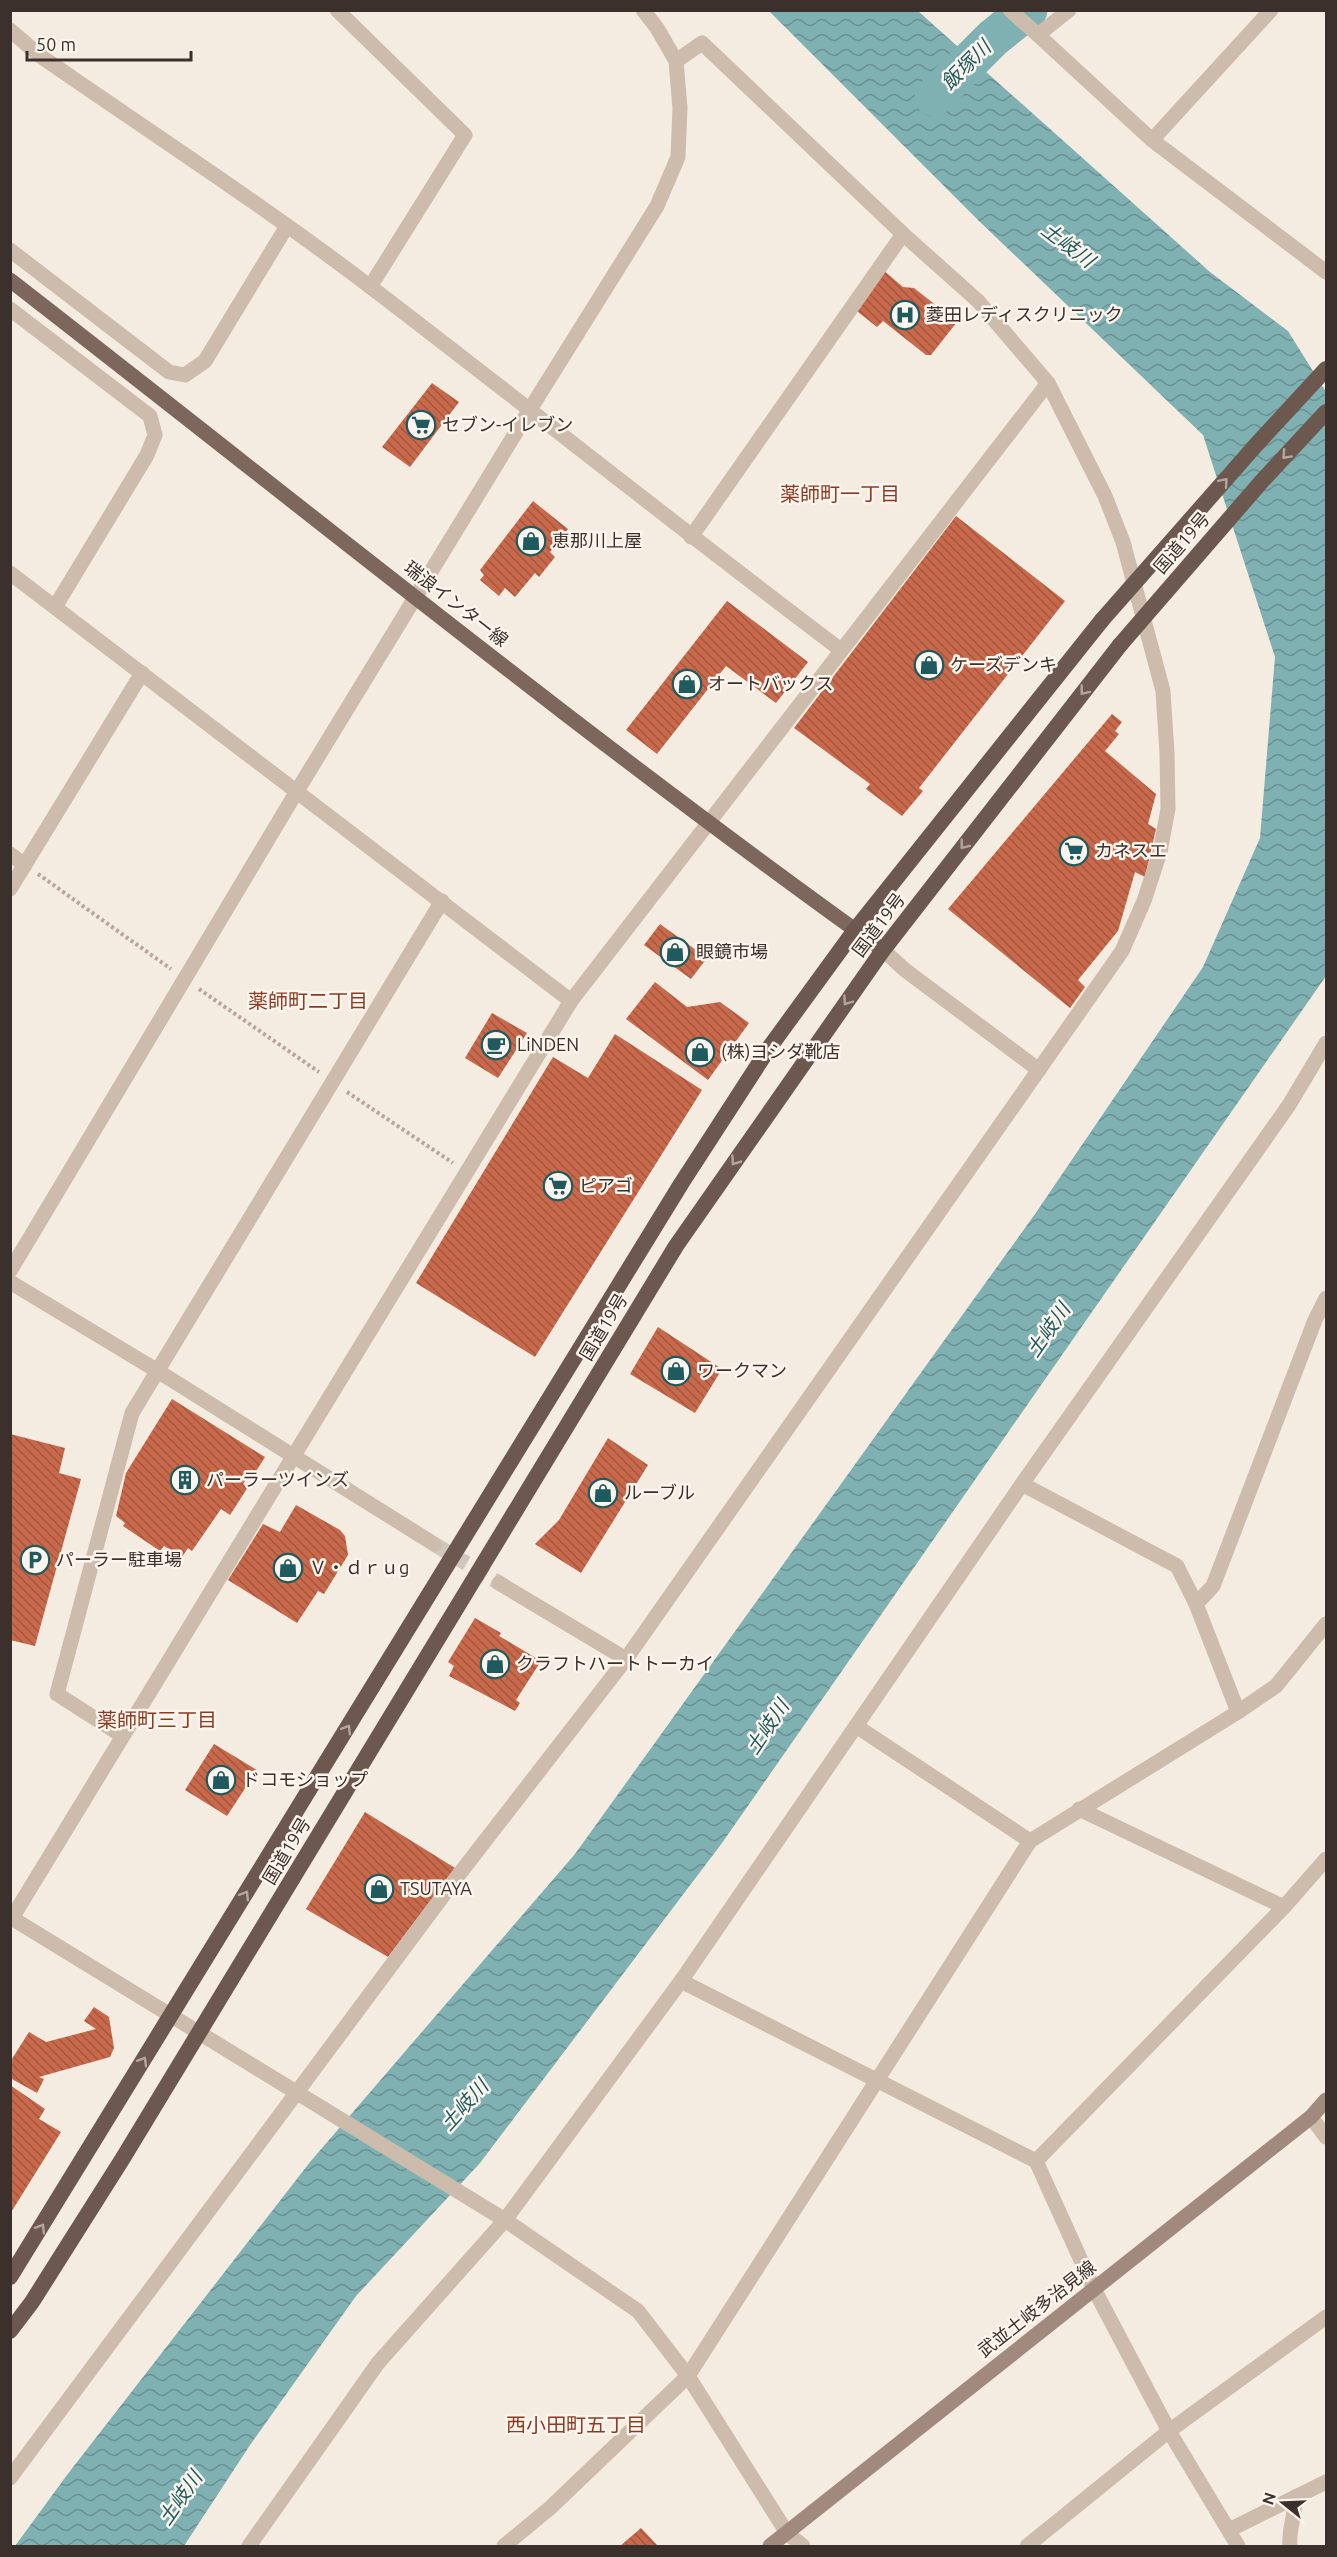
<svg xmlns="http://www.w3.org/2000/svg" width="1337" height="2557" font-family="Ubuntu,'Noto Sans JP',sans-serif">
  <defs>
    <pattern id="water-waves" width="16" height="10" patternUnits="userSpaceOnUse" patternTransform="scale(1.5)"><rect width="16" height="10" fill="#7fb0b2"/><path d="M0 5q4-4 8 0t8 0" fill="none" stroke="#699091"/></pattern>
    <pattern id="building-back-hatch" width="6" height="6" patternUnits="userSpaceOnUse" patternTransform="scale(1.5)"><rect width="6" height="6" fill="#c8694b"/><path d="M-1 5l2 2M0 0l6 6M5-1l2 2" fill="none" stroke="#a4573f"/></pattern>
  </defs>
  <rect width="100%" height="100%" fill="#f4ebe1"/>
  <path fill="url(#water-waves)" d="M769,11h149l292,261 78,59 38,61v584l-604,867 -242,320 -124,133 -106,149 -66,101h-169l52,-71 243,-313 265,-308 460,-640 168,-247 57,-129 15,-181 -72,-222 -224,-214z"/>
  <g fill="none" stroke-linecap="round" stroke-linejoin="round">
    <path stroke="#7fb0b2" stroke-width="39" d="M934,97l59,-59 35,-28"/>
  </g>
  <g fill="url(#building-back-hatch)">
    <path d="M883,270l20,17 11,1 43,34 -26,33h-5l-43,-34 -6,6 -24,-19z"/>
    <path d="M432,383l27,19 -49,65 -28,-20z"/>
    <path d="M533,501l35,28 -18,23 5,5 -16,20 -4,-4 -20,24 -10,-9 -6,8 -19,-16 4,-5 -4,-5z"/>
    <path d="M956,516l109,85 -146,187 4,3 -21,25 -36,-27 4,-5 -76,-56z"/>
    <path d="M727,601l81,61 -32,41 -50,-37 -69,88 -31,-24z"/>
    <path d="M1112,714l10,8 -7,9 4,3 -14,17 51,43 -8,30 8,5 -11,48 -10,-5 -17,59 -40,49 7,7 -15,21 -122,-99z"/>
    <path d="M660,924l47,34 -16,21 -47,-34z"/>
    <path d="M655,982l32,25 33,-5 29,21 -41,57 -82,-61z"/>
    <path d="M492,1013l35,20 -29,45 -33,-20z"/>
    <path d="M615,1034l87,56 -167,267 -119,-74 137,-226 35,21z"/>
    <path d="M658,1327l64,42 -27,44 -65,-39z"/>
    <path d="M172,1399l93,58 -12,19 -3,-3 -7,11 5,3 -18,28 -9,-6 -29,42 -4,-3 -6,9 -18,-11 -4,5 -37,-25 2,-3 -9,-7 10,-43z"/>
    <path d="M10,1434l55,14 -6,25 22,6 -46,167 -25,-6z"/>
    <path d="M608,1438l40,27 -67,108 -46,-29 24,-24z"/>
    <path d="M296,1505l44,25 5,6 3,19 -24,39 -6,-3 -21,32 -69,-43 35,-56 17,8z"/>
    <path d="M475,1618l26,15 -2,3 42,25 -25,39 4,3 -5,8 -66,-35 5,-10 -6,-4z"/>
    <path d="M214,1744l43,26 -30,46 -42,-26z"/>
    <path d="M365,1812l90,56 -67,89 -82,-48z"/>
    <path d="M94,2007l15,10 5,31 -4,9 -71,20 5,2 -7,14 -27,-15v-16l19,-30 17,10 50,-13 -12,-8z"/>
    <path d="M10,2085l35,24 -6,10 22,13 -51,82z"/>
    <path d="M641,2528l17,18h-38z"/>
  </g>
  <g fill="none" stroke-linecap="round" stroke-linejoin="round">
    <path stroke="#cfc6bd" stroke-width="15" stroke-dasharray="15 8" stroke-linecap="butt" d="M434,1544l65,39"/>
    <g stroke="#b9a596" stroke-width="4" stroke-dasharray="3 3" stroke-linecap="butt">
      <path d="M38,874l133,95"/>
      <path d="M199,989l120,83"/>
      <path d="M347,1092l106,71"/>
    </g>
    <g stroke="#cdbbac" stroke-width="15">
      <path d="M337,10l128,125 -95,152"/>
      <path d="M1010,10l28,25"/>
      <path d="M1069,10l-31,25 114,105 174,132"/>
      <path d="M10,30l29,25c111,77 225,151 333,233 157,120 311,243 469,362"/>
      <path d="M1152,140l119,-130"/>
      <path d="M10,250l159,122 16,3 20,-14 82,-135"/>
      <path d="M10,309l140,107 5,19 -8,20 -92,152"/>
      <path d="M691,537l212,-303"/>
      <path d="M10,573l561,428"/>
      <path d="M10,854l15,11"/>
      <path d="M10,889l132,-216"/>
      <path d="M883,950l22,20 134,100"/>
      <path d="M10,1282l146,88 278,174"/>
      <path d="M1022,1484l155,82 19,38 42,108"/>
      <path d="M499,1583l127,76"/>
      <path d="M1196,1604l17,-18 102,-266 11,-22"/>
      <path d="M856,1726l174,115"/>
      <path d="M121,1735l-64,-41 75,-281 310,-512"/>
      <path d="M1079,1809l205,98"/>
      <path d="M12,1918l559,-917 477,-618"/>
      <path d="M681,1981l355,180 58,128 75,142 69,115"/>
      <path d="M1311,2117l15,20"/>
      <path d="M1036,2161l248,-254 42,-48"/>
      <path d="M10,2478l447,-601 169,-218 496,-708 22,-50 16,-49 8,-43 -1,-56 -4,-62 -40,-149 -18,-46 -57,-113 -70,-82 -75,-67 -201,-191 -26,18"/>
      <path d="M1229,2530l97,-48"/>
      <path d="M787,2533l16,13"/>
      <path d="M249,2546l129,-183 127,-143 176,-239 341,-497 267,-379 37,-62"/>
      <path d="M504,2546l46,-38 138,-132 342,-535 208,-129 38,-26 50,-62"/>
      <path d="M1027,2546l142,-115 157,-114"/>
      <path d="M1290,2546c-2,-16 6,-32 5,-49"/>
    </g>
    <g stroke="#cdbbac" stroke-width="15">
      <path d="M10,1271l287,-480 232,-380 128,-205 21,-49 2,-49 -4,-47 -19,-33 -14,-18"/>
      <path d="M10,1917l495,303 133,91 50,65 99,157"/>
    </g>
    <path stroke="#a18a7d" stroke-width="15" d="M770,2546l541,-429 15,-17"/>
    <path stroke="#7d675c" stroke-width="15" d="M10,280c290,225 575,457 873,670"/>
    <g stroke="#6c584f" stroke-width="16">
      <path d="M10,2277l671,-1093 88,-136 86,-118 247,-310"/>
      <path d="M10,2331l22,-29 91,-144 553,-912 207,-296 237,-305"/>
    </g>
    <g stroke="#6c584f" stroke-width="16">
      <path d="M1102,620l154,-175 70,-76"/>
      <path d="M1120,645l142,-164 64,-69"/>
    </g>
  </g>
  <defs><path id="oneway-chevron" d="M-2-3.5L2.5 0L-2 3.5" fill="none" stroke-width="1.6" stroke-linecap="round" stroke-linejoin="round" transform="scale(1.5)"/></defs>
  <g stroke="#b4a69e">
    <use href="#oneway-chevron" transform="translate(1286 455) rotate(133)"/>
    <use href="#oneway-chevron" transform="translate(1224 482) rotate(-49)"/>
    <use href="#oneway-chevron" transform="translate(1084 691) rotate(128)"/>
    <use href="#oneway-chevron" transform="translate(964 845) rotate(128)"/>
    <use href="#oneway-chevron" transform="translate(847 1001) rotate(125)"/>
    <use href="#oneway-chevron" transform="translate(735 1161) rotate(125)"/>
    <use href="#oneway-chevron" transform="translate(347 1729) rotate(-58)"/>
    <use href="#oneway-chevron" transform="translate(245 1895) rotate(-58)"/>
    <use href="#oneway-chevron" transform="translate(143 2061) rotate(-59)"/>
    <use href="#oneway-chevron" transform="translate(41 2228) rotate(-58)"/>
  </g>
  <defs>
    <g id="hospital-ring" transform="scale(1.5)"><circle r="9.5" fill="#fbf5ee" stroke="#1f5a5e" stroke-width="1.5"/><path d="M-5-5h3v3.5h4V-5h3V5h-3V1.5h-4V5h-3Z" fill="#1f5a5e"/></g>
    <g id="supermarket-ring" transform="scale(1.5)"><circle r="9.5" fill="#fbf5ee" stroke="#1f5a5e" stroke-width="1.5"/><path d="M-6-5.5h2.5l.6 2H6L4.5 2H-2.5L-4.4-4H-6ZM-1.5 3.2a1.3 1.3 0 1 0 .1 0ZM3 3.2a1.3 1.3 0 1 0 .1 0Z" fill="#1f5a5e"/></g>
    <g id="shop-ring" transform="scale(1.5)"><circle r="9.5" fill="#fbf5ee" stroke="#1f5a5e" stroke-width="1.5"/><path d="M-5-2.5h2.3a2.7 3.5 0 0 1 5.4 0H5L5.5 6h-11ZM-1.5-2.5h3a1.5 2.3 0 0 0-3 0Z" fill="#1f5a5e"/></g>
    <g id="cafe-ring" transform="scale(1.5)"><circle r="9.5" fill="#fbf5ee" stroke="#1f5a5e" stroke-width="1.5"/><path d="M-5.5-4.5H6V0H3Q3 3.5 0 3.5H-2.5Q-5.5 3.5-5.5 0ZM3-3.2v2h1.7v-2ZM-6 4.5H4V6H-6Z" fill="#1f5a5e"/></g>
    <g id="building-ring" transform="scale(1.5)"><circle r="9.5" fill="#fbf5ee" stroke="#1f5a5e" stroke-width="1.5"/><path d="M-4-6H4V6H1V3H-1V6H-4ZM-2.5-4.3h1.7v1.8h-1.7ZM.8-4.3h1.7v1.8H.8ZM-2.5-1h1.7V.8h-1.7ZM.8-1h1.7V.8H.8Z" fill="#1f5a5e"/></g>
    <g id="parking-ring" transform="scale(1.5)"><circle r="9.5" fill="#fbf5ee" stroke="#1f5a5e" stroke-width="1.5"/><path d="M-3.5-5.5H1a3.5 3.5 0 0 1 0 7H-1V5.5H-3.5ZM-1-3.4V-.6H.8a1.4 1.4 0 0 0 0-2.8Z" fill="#1f5a5e"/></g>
  </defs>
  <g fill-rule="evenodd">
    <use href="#hospital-ring" x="905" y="315"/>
    <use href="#supermarket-ring" x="421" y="425"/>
    <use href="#shop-ring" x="531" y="541"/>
    <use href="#shop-ring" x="929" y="665"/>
    <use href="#shop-ring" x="687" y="684"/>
    <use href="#supermarket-ring" x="1074" y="851"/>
    <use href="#shop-ring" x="675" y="952"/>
    <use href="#cafe-ring" x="496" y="1045"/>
    <use href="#shop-ring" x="700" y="1052"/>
    <use href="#supermarket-ring" x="558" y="1186"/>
    <use href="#shop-ring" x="676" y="1371"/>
    <use href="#building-ring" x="185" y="1480"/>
    <use href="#shop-ring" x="603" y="1493"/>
    <use href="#parking-ring" x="35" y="1560"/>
    <use href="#shop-ring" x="288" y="1568"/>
    <use href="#shop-ring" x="495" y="1664"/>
    <use href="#shop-ring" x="221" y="1780"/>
    <use href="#shop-ring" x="379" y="1889"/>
  </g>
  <g text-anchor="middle" stroke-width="5" stroke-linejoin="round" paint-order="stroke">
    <g font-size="18" fill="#3b302b" stroke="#fbf5ee" text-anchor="start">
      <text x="926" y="321">菱田レディスクリニック</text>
      <text x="442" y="431">セブン-イレブン</text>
      <text x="552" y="547">恵那川上屋</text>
      <text x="950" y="671">ケーズデンキ</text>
      <text x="708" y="690">オートバックス</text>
      <text x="1095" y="857">カネスエ</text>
      <text x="696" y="958">眼鏡市場</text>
      <text x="517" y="1051">LiNDEN</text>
      <text x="721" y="1058">(株)ヨシダ靴店</text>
      <text x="579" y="1192">ピアゴ</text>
      <text x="697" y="1377">ワークマン</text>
      <text x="206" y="1486">パーラーツインズ</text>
      <text x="624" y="1499">ルーブル</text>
      <text x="56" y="1566">パーラー駐車場</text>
      <text x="309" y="1574">Ｖ・ｄｒｕg</text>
      <text x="516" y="1670">クラフトハートトーカイ</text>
      <text x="242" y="1786">ドコモショップ</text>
      <text x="400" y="1895">TSUTAYA</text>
    </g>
    <g font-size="18" fill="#3b302b" stroke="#fbf5ee">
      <text transform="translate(1182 543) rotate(-49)" y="6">国道19号</text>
      <text transform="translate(456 604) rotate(38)" y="6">瑞浪インター線</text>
      <text transform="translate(879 925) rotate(-53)" y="6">国道19号</text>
      <text transform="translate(604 1327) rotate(-59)" y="6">国道19号</text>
      <text transform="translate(287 1851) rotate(-59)" y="6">国道19号</text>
      <text transform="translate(1037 2309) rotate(-38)" y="6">武並土岐多治見線</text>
    </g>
    <g font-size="20" font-style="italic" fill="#1f5a5e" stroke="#fbf5ee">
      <text transform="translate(966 65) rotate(-45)" y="7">飯塚川</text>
      <text transform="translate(1068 245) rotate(37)" y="7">土岐川</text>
      <text transform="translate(1048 1330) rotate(-55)" y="7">土岐川</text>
      <text transform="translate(767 1727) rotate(-56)" y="7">土岐川</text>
      <text transform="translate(464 2105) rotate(-48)" y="7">土岐川</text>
      <text transform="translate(180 2498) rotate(-55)" y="7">土岐川</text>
    </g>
    <g font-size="20" fill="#8c3b22" stroke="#fbf5ee">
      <text x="840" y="501">薬師町一丁目</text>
      <text x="308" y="1008">薬師町二丁目</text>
      <text x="157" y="1727">薬師町三丁目</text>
      <text x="576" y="2432">西小田町五丁目</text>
    </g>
  </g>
  <rect width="1337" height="2557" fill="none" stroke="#3b302b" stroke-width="24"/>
  <g transform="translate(1283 2503) rotate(288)" stroke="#fbf5ee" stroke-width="4.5" paint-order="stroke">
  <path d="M0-4.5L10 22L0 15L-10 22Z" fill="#3b302b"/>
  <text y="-9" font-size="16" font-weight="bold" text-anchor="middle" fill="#3b302b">N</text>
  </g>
  <path d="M27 51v9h164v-9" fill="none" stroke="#3b302b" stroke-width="3"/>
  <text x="36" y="51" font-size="18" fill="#3b302b" stroke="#fbf5ee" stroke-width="4.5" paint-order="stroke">50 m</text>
</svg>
